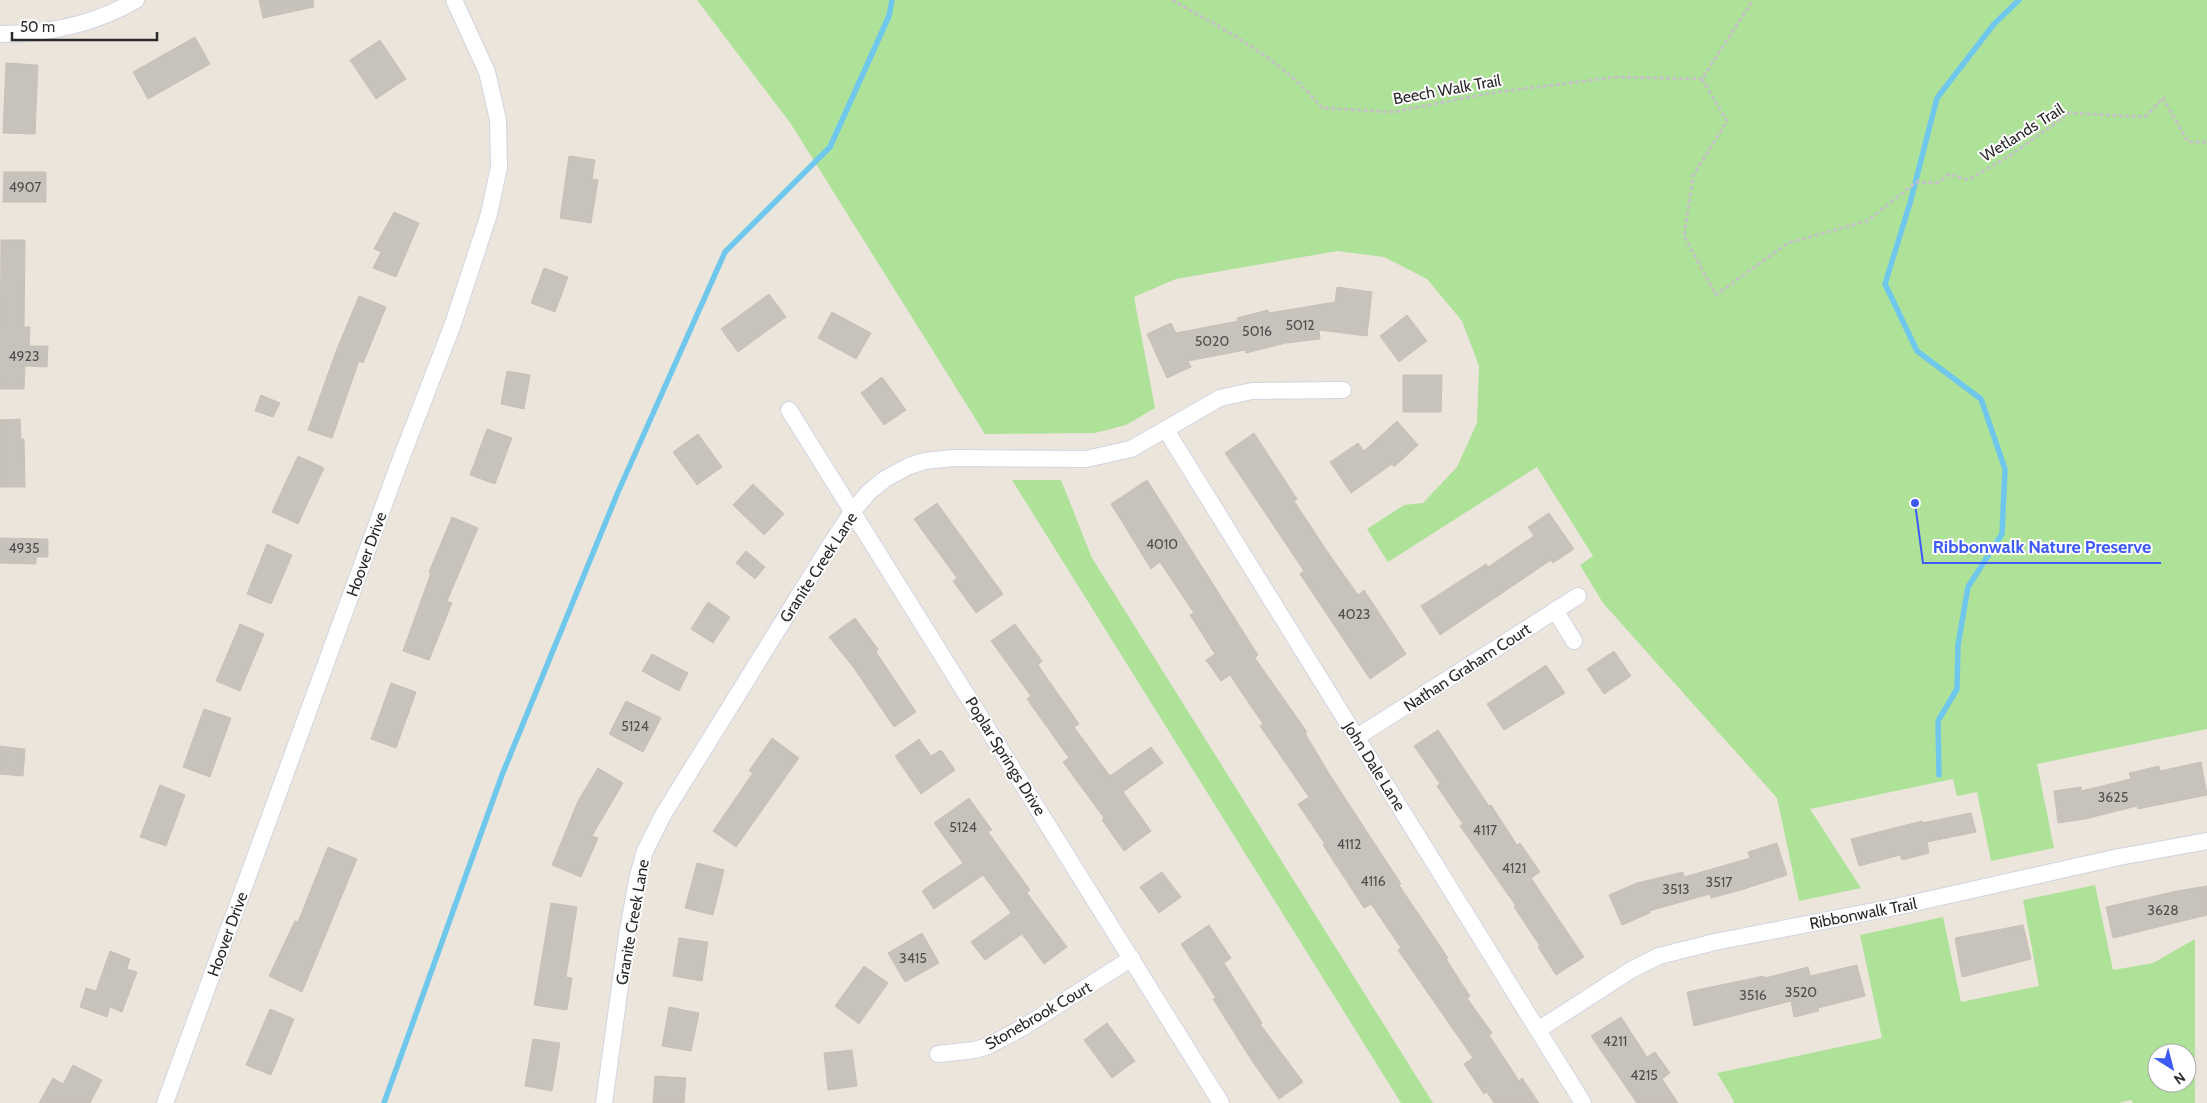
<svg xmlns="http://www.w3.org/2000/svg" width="2207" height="1103" font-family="Cabin,sans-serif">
  <rect width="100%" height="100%" fill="#ece5dc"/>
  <g fill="#afe299" fill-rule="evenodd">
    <path d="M697,0h1510v729l-170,35 17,84 -63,13 -14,-69 -20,4 -4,-17 -143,30 51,79 -62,13 -22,-103 -174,-195 -23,-38 13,-9 -56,-89 -149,95 -21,-33 37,-24 19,-2 34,-36 20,-44 2,-57 -17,-45 -35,-42 -43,-22 -47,-6 -161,28 -42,18 21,111 -29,17 -31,8 -110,1 -194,-310z"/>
    <path d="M1012,480h49l31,78 341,545h-32z"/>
    <path d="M2095,885l18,85 40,-7 42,-24v164h-62l-2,-3 -13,3h-385l1,-2 -17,-28 165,-35 -22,-103 83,-18 18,85 78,-16 -16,-86zM2157,1053h30v30h-30z"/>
  </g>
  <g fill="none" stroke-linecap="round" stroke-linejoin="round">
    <g stroke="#70c7ec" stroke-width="5.5">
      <path d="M1939,775l-1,-54 19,-32 1,-44 10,-58 34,-53 3,-65 -24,-70 -64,-48 -32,-67 25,-81 27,-105 57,-74 25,-24"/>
      <path d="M384,1103l118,-328 116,-283 107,-240 105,-105 59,-131 3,-16"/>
    </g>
  </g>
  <g fill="#c7c2bb" stroke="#c7c1b5">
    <path d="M259,0h54l1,7 -51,11z"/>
    <path d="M195,37l15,27 -62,35 -15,-27z"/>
    <path d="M380,40l26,39 -30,20 -26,-39z"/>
    <path d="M6,63l32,2 -3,69 -32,-1z"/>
    <path d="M569,156l26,4 -3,19 6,1 -7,43 -31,-5z"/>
    <path d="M4,172h42v30h-43z"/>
    <path d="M394,212l25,11 -23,54 -23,-9 8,-16 -7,-3z"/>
    <path d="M1,240h24l-1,87h6l-1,19h19l-1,21 -22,-1 -1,23h-24z"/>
    <path d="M544,268l24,9 -13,35 -24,-9z"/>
    <path d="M1337,287l35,5 -5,44 -48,-6 1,9 -34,4 -40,10 -1,-3 -57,11 3,6 -24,11 -20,-44 24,-11 5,10 62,-12 -1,-3 31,-8 1,3 66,-11z"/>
    <path d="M769,294l17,23 -48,35 -17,-23z"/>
    <path d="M359,296l27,11 -23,56 -4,-2 -27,77 -24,-8 27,-76z"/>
    <path d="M832,312l39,21 -15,26 -38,-21z"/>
    <path d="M1407,315l20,26 -28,21 -19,-26z"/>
    <path d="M507,371l23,4 -6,34 -23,-5z"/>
    <path d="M1403,375h39l-1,37h-38z"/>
    <path d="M882,377l24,33 -22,15 -23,-32z"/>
    <path d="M261,395l19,8 -7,14 -18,-6z"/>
    <path d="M20,419l1,20h3l1,48h-25v-67z"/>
    <path d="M1397,421l21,24 -24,22 -2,-3 -41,29 -21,-31 28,-19 6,8z"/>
    <path d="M487,429l25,9 -17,46 -25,-9z"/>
    <path d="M1254,433l43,66 -3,2 35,53 29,41 6,-5 42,64 -36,25 -70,-105 4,-3 -79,-118z"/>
    <path d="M698,434l24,33 -25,18 -24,-33z"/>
    <path d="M298,456l26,12 -26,56 -26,-12z"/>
    <path d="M1147,480l111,175 -3,3 52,74 -2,1 23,39 73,112 -2,1 49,73 -2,1 24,37 -3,2 25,35 -3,2 30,46 3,-3 17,25h-45l-7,-11 -3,2 -20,-30 9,-6 -75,-108 3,-2 -30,-44 -7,4 -41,-63 2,-1 -27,-40 11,-7 -49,-71 3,-2 -33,-49 -9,6 -15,-21 9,-6 -25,-39 4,-2 -34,-51 -9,7 -40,-65z"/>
    <path d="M753,484l31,30 -20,21 -31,-30z"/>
    <path d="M937,503l66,91 -27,19 -23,-32 4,-3 -43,-59z"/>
    <path d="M1549,513l25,36 -21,14 -2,-3 -111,75 -19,-29 65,-42 2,3 46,-31 -6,-9z"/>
    <path d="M452,517l26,11 -31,73 5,2 -23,57 -26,-9 28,-78 -2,-1z"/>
    <path d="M0,538l48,1v18h-12v7l-36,-1z"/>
    <path d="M267,544l25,11 -21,49 -24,-10z"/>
    <path d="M746,551l19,16 -10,12 -19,-16z"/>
    <path d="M708,602l22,15 -17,26 -22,-14z"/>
    <path d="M855,618l23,31 -2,3 40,60 -22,15 -40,-59 -25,-31z"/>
    <path d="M240,624l24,10 -24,57 -24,-10z"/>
    <path d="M1015,624l27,37 -4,4 41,59 -5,3 36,49 41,-29 12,16 -40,29 28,39 -27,20 -22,-31 2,-2 -41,-56 6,-4 -42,-59 4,-3 -40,-55z"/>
    <path d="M1614,651l17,25 -27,18 -17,-25z"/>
    <path d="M652,654l36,19 -9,18 -37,-20z"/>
    <path d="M1546,665l19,28 -61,37 -17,-26z"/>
    <path d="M391,683l25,9 -20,56 -25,-9z"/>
    <path d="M626,701l35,17 -18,34 -34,-18z"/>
    <path d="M204,709l27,9 -21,59 -27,-10z"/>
    <path d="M1438,730l51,76 2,-1 26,40 3,-2 20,29 -9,6 53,79 -28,18 -18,-28 2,-1 -26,-39 2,-1 -56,-80 3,-2 -26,-38 3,-2 -26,-38z"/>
    <path d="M772,738l27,20 -63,89 -23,-16 40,-58 -4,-2z"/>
    <path d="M919,739l12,17 10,-6 14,20 -34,24 -26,-38z"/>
    <path d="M0,746l25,3 -2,27 -23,-2z"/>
    <path d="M2201,762l6,33 -69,14 -1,-3 -52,13 -27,4 -4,-32 27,-4v4l50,-12 -2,-6 30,-7 1,5z"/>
    <path d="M598,768l25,15 -31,53 6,2 -17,39 -29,-12 26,-64z"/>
    <path d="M160,785l25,10 -19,51 -26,-9z"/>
    <path d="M969,798l23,32 -4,2 42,58 -3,3 40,54 -23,17 -22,-30 -37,26 -14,-18 40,-29 -28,-38 -49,34 -12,-18 41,-28 -29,-40z"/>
    <path d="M1971,813l5,19 -49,10 2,11 -27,7 -2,-5 -41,11 -8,-27 71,-18v2z"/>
    <path d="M1777,843l10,32 -46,15 -30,8 -1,-4 -61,17 1,2 -28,12 -13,-30 28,-12 46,-11 1,5 66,-19 -2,-6z"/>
    <path d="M328,847l29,12 -55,133 -33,-16 26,-55 3,1z"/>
    <path d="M697,863l27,7 -11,45 -28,-7z"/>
    <path d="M1162,872l19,25 -22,16 -19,-26z"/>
    <path d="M2207,886v29l-94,23 -7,-31 71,-16z"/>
    <path d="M551,903l26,4 -11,70 6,1 -5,32 -33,-5z"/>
    <path d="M1209,925l22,33 -7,5 38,60 -2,1 43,58 -24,17 -27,-38 -39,-62 3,-1 -35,-54z"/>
    <path d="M2023,925l8,34 -69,18 -7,-39z"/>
    <path d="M922,933l17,30 -34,19 -17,-29z"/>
    <path d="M679,938l29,4 -6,39 -29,-5z"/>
    <path d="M110,951l20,8 -3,10 10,3 -15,40 -12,-5 -3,10 -27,-10 6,-19 10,3z"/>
    <path d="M1857,965l8,31 -47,12 1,3 -25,6 -3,-16 -97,25 -7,-34 77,-16 1,2 43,-11 2,9z"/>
    <path d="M864,966l24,17 -29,41 -24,-18z"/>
    <path d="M669,1007l30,6 -8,38 -29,-5z"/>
    <path d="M270,1009l24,10 -23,56 -25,-10z"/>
    <path d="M1621,1017l26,40 8,-5 15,21 -8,6 16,24h-41l-27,-39 -19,-28z"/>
    <path d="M1107,1023l28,38 -23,17 -28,-38z"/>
    <path d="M533,1039l27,4 -8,48 -27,-5z"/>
    <path d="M852,1050l5,36 -29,4 -4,-37z"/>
    <path d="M73,1065l29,15 -12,23h-51l14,-25 10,6z"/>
    <path d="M655,1076l31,2 -2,25h-31z"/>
  </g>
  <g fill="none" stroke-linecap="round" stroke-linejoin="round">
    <g stroke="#d1d4e2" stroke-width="18">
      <g id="street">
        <path d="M0,34c49,0 94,-9 136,-34"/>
        <path d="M789,410l432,693"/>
        <path d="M1166,430l417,673"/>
        <path d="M1555,610l19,31"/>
        <path d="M1357,737l221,-141"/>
        <path d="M1538,1030l93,-60 28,-14 56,-14 185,-36 219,-49 88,-16"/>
        <path d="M938,1054l37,-4 13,-4 34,-18 110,-70"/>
        <path d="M165,1103l232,-634 56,-145 36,-110 10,-47 -1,-47 -11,-48 -33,-72"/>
        <path d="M604,1103l23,-168 11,-59 7,-25 18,-36 166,-268 23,-35 17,-20 16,-13 24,-13 16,-5 28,-3 133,1 45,-10 89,-51 32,-7 91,-1"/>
      </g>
    </g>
    <g stroke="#c3c3c3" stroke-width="3" stroke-dasharray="4 2.5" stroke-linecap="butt">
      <path d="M1172,0c53,30 111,60 150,108l71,4 98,-19 125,-16 86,2 51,-79"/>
      <path d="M1702,79l25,42 -34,55 -9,60 32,59 72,-52 79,-22 49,-39 21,1 12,-9 19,6 46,-27 55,-40 76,4 18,-19 25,44h19"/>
    </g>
    <use href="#street" stroke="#fff" stroke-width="16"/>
  </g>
  <g text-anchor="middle" stroke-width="4" stroke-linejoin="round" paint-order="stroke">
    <g font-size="14" fill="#51504e">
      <text x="25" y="192">4907</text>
      <text x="1300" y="330">5012</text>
      <text x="1257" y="336">5016</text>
      <text x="1212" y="346">5020</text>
      <text x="24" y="361">4923</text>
      <text x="1162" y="549">4010</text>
      <text x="24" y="553">4935</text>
      <text x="1354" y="619">4023</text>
      <text x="635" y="731">5124</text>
      <text x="2113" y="802">3625</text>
      <text x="963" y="832">5124</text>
      <text x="1485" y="835">4117</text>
      <text x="1349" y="849">4112</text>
      <text x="1514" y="873">4121</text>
      <text x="1373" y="886">4116</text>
      <text x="1719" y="887">3517</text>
      <text x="1676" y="894">3513</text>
      <text x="2163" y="915">3628</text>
      <text x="913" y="963">3415</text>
      <text x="1801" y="997">3520</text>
      <text x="1753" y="1000">3516</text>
      <text x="1615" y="1046">4211</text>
      <text x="1644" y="1080">4215</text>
    </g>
    <g font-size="16" fill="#2a2a2a" stroke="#fff">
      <text transform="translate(1447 89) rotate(-10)" y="6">Beech Walk Trail</text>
      <text transform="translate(2022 132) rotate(-32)" y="6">Wetlands Trail</text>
      <text transform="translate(366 554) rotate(-70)" y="6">Hoover Drive</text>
      <text transform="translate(818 567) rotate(-57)" y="6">Granite Creek Lane</text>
      <text transform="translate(1467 667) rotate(-33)" y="6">Nathan Graham Court</text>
      <text transform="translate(1006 756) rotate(58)" y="6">Poplar Springs Drive</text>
      <text transform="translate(1375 766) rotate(58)" y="6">John Dale Lane</text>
      <text transform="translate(1863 913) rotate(-11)" y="6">Ribbonwalk Trail</text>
      <text transform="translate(632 922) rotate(-80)" y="6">Granite Creek Lane</text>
      <text transform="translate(227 934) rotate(-70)" y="6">Hoover Drive</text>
      <text transform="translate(1038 1015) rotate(-30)" y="6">Stonebrook Court</text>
    </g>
  </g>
  <path fill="none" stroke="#3e5af7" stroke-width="2" d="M1915 503L1923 563H2161"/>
  <circle fill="#3e5af7" stroke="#fff" stroke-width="2" cx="1915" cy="503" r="5"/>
  <g font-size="18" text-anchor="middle" font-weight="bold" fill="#3e5af7" stroke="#fff" stroke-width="4" stroke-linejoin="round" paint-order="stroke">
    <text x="2042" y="553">Ribbonwalk Nature Preserve</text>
  </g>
  <g transform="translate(2172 1068) rotate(144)"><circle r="24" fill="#ffffff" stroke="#aaaaaa"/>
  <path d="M0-4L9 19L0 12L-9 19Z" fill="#3e5af7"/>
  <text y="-8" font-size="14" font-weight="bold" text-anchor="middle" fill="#2a2a2a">N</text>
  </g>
  <path d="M12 32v8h145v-8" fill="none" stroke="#2a2a2a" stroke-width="2.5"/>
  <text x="20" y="32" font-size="15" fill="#2a2a2a" stroke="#ffffff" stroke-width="4" paint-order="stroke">50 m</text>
</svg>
